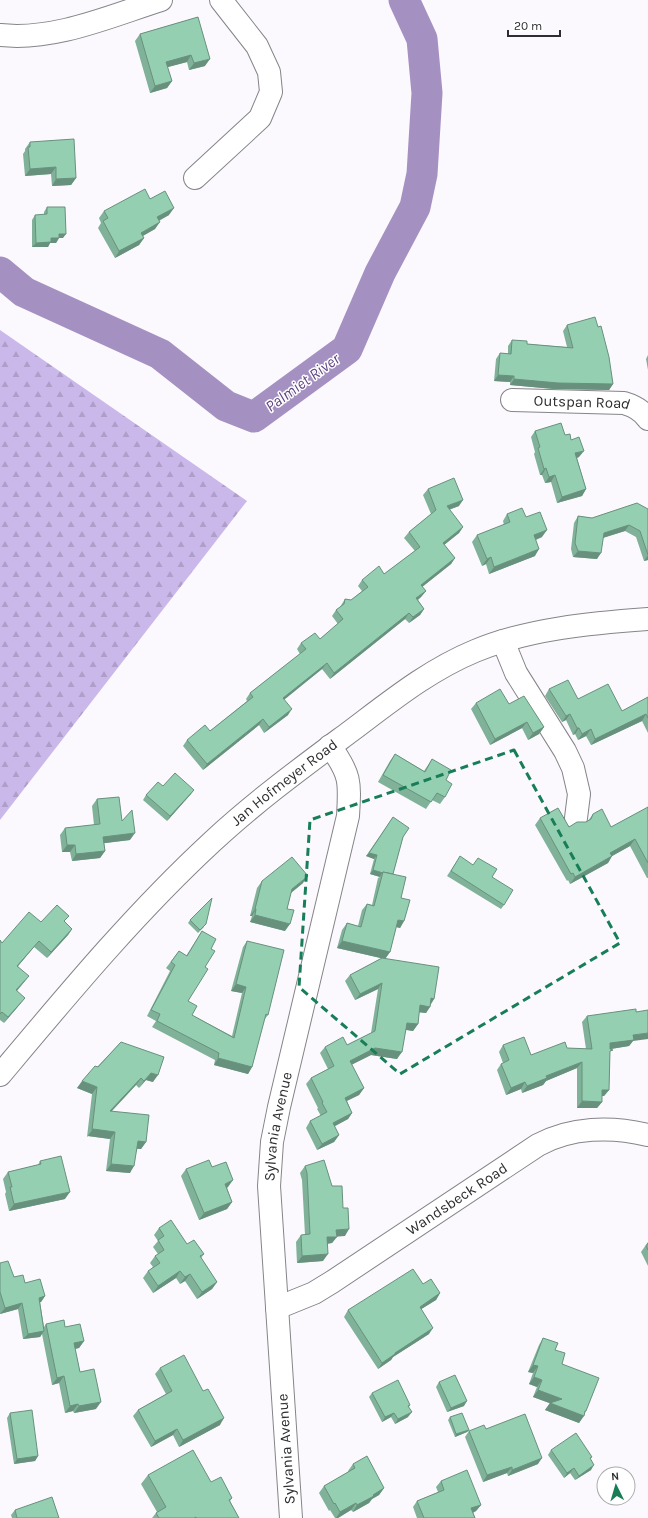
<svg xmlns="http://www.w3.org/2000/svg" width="648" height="1518" font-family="Karla,sans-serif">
  <defs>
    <pattern id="forest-firs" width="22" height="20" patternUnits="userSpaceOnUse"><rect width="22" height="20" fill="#cbb8eb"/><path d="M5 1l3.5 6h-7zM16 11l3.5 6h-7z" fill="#af9eca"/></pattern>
  </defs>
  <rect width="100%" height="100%" fill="#fbf9fe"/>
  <path fill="url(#forest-firs)" d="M0,330l247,171 -247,319z"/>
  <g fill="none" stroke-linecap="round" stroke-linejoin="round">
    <path stroke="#a491c2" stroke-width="31" d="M0,272l24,20 136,62 66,52 28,11 93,-68 33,-76 35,-66 7,-33 5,-81 -5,-54 -18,-39"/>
    <g stroke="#858488" stroke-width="24">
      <g id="minor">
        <path d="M0,35c55,6 110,-19 161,-35"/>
        <path d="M195,178l65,-60 11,-26 -2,-20 -12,-26 -36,-46"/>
        <path id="s1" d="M512,400l112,3c10,3 18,7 24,16"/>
        <path d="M503,641l13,32 49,78 8,17 6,26 -3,24"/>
        <path id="s2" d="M0,1075c68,-81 135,-162 213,-234 43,-40 91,-75 138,-110 40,-30 78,-61 124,-80 52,-22 117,-28 173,-32"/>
        <path id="s3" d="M277,1308l37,-15 18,-11 206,-137c33,-18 73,-19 110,-10"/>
        <path id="s4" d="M291,1518l-22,-332 3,-44 7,-35 69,-291c2,-34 3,-41 -18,-70"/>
      </g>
    </g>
    <use href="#minor" stroke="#fff" stroke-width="22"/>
  </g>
  <g fill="#80b299">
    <path d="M198,17l7,49 -16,4 -2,-8 -20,5 5,14 -5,7 -17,5 -15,-52 5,-7z"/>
    <path d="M30,142l46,36 -5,7 -19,1 -1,-12 -26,2 -2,-22 2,-3v-2z"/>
    <path d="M150,199l19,16 -10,6 -4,8 -13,7 2,2 -5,7 -24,13 -17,-30 3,-5 -2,-5 5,-7z"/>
    <path d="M47,207l16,31h-4l-3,5h-6l-2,4h-16v-27l3,-5h9v-3z"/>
    <path d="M567,325l46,59 -4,6 -55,-1 -44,-4v-3l-16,-1 2,-22 4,-6 8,1v-8l4,-6 15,4 40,3 -4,-16z"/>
    <path d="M648,355v15l-2,-11z"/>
    <path d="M535,431l30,4 6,5 8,17 -2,1 9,31 -4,7 -25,7 -6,-21 -6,1 -3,-8h-2l-6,-21 1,-2 -4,-15z"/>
    <path d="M428,489l31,17 -10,4 14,17 -4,6 -15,12 11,13 -4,6 -29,23 4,4 -5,6 -3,3 6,9 -4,6 -11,8 -4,-4 -75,60 -8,-10 -38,30 4,16 -24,18 -5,-8 -56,45 -20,-24 4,-6 23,-9 37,-30 -1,-2 4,-6 50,-39 -3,-5 4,-6 19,-4 18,-15 -6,-8 4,-6 4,-3 5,-8 6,1 11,-9 -4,-5 4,-6 22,-6 31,-23 -11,-13 5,-6 22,-18 -8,-19z"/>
    <path d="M648,509v51l-4,1 -8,-24 -11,-6 -22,7 -6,21 -24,-2 -2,-8 3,-26 4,-7 14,2z"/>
    <path d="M507,514l19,3 16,20 -6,3 -1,16 -46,18 -3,-10 -4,2 -10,-24 5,-7 27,-10 -1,-4z"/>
    <path d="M549,689l29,10 44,12 26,-14v36l-6,-12 -51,24 -5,-9 -8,4 -3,-6 -2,1 -7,-15 -4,2 -17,-26z"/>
    <path d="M476,703l33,1 35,23 -5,7 -11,6 -6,-12 -32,17 -19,-36z"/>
    <path d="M395,754l29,17 8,-12 14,21 -1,17 -5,7 -8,-4 -6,9 -48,-27 12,-21z"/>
    <path d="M163,786l28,8 -24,27 -24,-21 3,-5z"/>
    <path d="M97,799l25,22 8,19 -26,3 1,8 -5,7 -28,3 -2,-9h-8l-2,-17 5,-7 29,-3 -2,-19z"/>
    <path d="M648,807v71h-1l-17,-32 -18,10 -4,7 -38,21 -2,-4 -1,1 -32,-56 5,-7 29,9 17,-5 2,-1 5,-7 18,13z"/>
    <path d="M393,817l10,20 -10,37 8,24 3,23 -4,7 -4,-1 -6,25 -5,7 -48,-11 5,-18 5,-7 11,3 4,-16 5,-6 5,1 6,-27 2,-1 -10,-3 4,-15 -8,-3z"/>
    <path d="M457,861l35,16 12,28 -3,4 -54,-33z"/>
    <path d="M262,881l41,2 -12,10 -4,16 -2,22 -35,-9 2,-6h-2l7,-28z"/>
    <path d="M190,920l14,7 -6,6 -10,-10z"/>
    <path d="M41,922h23l8,7 -4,6 -21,23 -13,-11 -16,19 7,15 -8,10 4,12 -17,20 -4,-3v-80l2,3z"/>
    <path d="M202,931l9,18 -6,18 -17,34 4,14 40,21 10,-43 -11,-2 12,-44 4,-6 21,74 -4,5 -12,47 -4,7 -34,-9 1,-5 -63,-33 4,-6 -9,-5 23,-45 -4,-3 13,-17 7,5z"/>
    <path d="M382,958l52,41 -8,14 -7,-1 -1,12 -5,7 -7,-1 -9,29 -26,-4 -20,10 13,23 -5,7 -12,6 5,12 -4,6 -14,7 5,9 -5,7 -17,8 -11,-22 4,-7 11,-5 -4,-7 1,-1 -12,-24 5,-6 17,-9 -8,-16 5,-6 22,-2 24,-12 7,-44 -23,11 -10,-19 5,-6z"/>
    <path d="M587,1016l46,25 -4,5 -19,3 -1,41 -5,6h-2v6l-5,6h-20v-40l-31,13 -3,4 -21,8 -1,-4 -15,6 -9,-25 4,-6 2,-1 -4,-11 4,-7 28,10 36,-7 19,1 -4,-27z"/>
    <path d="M121,1042l32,40 -7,-2 -7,8 -3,-3 -24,26 34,31 -5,7h-4l-7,24 -24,-2 4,-32 -22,-3 -1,1 5,-43 -15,-6z"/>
    <path d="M40,1161l25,38 -56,12 -4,-17 1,-2 -3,-13 5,-7 30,-7z"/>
    <path d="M305,1166l40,70h-8l-5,7 -5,1 -4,17 -26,2 -1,-21 5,-7h4l-3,-55 -2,-7z"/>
    <path d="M212,1167l16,20 -1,1 5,14 -5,7 -28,11 -18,-44 5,-7z"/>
    <path d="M159,1228l45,26 -3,4 16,24 -5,7 -15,10 -12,-18 -5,3 -4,-6 -23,15 -10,-15 5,-7 5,-4 -3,-4 5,-7 3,-2 -5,-7 5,-6 -4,-6z"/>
    <path d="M648,1242v24l-7,-14z"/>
    <path d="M0,1263l14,14 11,6 20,13 -4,6h-1l4,25 2,-3 19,3 19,14 -5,7 -4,1 5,23 16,37 -22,4 -1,-2 -8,2 -6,-30 -7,2 -10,-51 -2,3 -17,2 -5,-30 -18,5z"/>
    <path d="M423,1284l17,9 -4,7 -15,9 8,25 -36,23 -2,3 -13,9 -34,-52 4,-7z"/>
    <path d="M543,1338l12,12 31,61 -7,12 -34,-13 5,-7 -17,-6 4,-10 -8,-3 4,-11 -5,-1 11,-27z"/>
    <path d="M160,1368l43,23 17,34 -41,22 -6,-12 -22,12 -18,-31 5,-6 28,-16 -11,-20z"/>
    <path d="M439,1382l25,24 -17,6 -11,-25z"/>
    <path d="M372,1393l38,12 -1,2 -1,10 -13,7 -4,-7 -9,5 -13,-25z"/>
    <path d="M10,1413l28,43 -3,5 -21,3 -7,-46z"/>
    <path d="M450,1417l19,13 -2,2 -12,5 -7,-17z"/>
    <path d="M486,1429l52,35 -30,12 -1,-3 -24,9 -18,-45 4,-6z"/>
    <path d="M551,1450l41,7 -2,2 1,11 -16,10 -5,-7 -6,5 -16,-23z"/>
    <path d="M353,1464l31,24 -5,7 -7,4 -3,4 -16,9 -2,-2 -13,8h-3l-5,-8 -1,1 -10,-18 5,-7 24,-14v-1z"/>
    <path d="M148,1475l63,7 21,16 -2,3 9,17h-87l4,-5 1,-1 -16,-28z"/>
    <path d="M441,1481l40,24 -5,6 -3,2 2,5h-58l-4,-11 4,-6 21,-9 -2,-5z"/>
    <path d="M15,1510l44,8h-47l-1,-3z"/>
  </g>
  <g fill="#68917d">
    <path d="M191,55l-4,7 -26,7 5,-7z"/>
    <path d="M210,59l-5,7 -16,4 5,-7z"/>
    <path d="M172,81l-5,7 -17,5 5,-7z"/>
    <path d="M56,167l-5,7 -26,2 5,-7z"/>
    <path d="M76,178l-5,7 -19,1 4,-7z"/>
    <path d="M174,208l-5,7 -17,9 5,-7z"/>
    <path d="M160,222l-5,7 -19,11 5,-7z"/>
    <path d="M59,234h7l-3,4h-4l-3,5h-6l-2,4h-16l4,-4 15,-5z"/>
    <path d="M144,238l-5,7 -24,13 4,-7z"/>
    <path d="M498,375l16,1 -4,6 -16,-1z"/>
    <path d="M514,379l99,5 -4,6 -55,-1 -44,-4z"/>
    <path d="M584,451l-5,6 -8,3 4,-7z"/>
    <path d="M546,468l-4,7h-2l4,-6z"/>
    <path d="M555,475l-4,7 -6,1 4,-6z"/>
    <path d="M586,489l-4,7 -25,7 5,-6z"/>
    <path d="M463,500l-4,6 -17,6 5,-6z"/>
    <path d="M629,525l-4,6 -26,8 5,-6z"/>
    <path d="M463,527l-4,6 -20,16 4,-6z"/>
    <path d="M547,530l-5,7 -13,5 5,-7z"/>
    <path d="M539,549l-4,7 -46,18 5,-7z"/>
    <path d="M578,551l23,2 -4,6 -24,-2z"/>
    <path d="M648,555v5l-4,1z"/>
    <path d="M491,557l-5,7 -4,2 5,-7z"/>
    <path d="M455,558l-4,6 -34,27 4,-6z"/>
    <path d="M426,591l-5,6 -9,7 4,-6z"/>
    <path d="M424,609l-4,6 -11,8 4,-6z"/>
    <path d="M409,613l-4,6 -75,60 4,-6z"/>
    <path d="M327,663l-5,6 -43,35 4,-6z"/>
    <path d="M292,709l-4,6 -24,18 5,-6z"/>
    <path d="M570,714l-4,6 -4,2 4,-6z"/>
    <path d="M646,714l-4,7 -51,24 4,-6z"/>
    <path d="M263,719l-4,6 -56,45 4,-6z"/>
    <path d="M527,722l-5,6 -32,17 5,-6z"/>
    <path d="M544,727l-5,7 -11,6 5,-7z"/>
    <path d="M577,728h2l-4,6 -2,1z"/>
    <path d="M591,729l-5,7 -8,4 4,-6z"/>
    <path d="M194,790l-3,4 -24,27 3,-5z"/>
    <path d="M135,833l-5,7 -32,4 5,-7z"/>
    <path d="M635,839l-5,7 -25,14 5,-7z"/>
    <path d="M67,845h8l-5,7h-8z"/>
    <path d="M105,851l-5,7 -28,3 4,-7z"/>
    <path d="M369,853l8,2 -3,4 -8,-3z"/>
    <path d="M612,856l-4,7 -38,21 5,-7z"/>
    <path d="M373,870l9,3 -2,4 -10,-3z"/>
    <path d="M308,876l-5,7 -16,13 5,-7z"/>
    <path d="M255,909h1l-4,7h-2z"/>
    <path d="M255,915l35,9 -5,7 -35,-9z"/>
    <path d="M398,920l6,1 -4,7 -7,-2z"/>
    <path d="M72,929l-4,6 -21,23 4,-6z"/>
    <path d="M39,941l-5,6 -21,25 4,-6z"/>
    <path d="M342,941l48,11 -5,7 -48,-11z"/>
    <path d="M29,976l-4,5 -13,15 4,-6z"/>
    <path d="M382,983l-4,6 -23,11 5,-6z"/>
    <path d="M236,984l10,3 -4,6 -11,-2z"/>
    <path d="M25,998l-4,5 -17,20 4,-6z"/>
    <path d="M431,998l3,1 -4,6z"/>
    <path d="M420,1005l10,2 -4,6 -10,-1z"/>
    <path d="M407,1023l11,1 -5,7 -11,-2z"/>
    <path d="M648,1033v6l-15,2 -4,5 -24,4 5,-7 23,-8z"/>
    <path d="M375,1048l27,4 -5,7 -26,-4 -26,13 5,-7z"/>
    <path d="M218,1058l34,9 -4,7 -34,-9z"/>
    <path d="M582,1062l-5,6 -31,13 -3,4 -21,8 5,-7 19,-10z"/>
    <path d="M151,1073l7,2 -5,7 -7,-2 -7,8 5,-7z"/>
    <path d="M141,1078l-5,7 -31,33 5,-7z"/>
    <path d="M82,1081l15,6 -5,7 -15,-6z"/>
    <path d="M525,1082l-4,7 -15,6 5,-7z"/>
    <path d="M364,1088l-5,7 -19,9 5,-6z"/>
    <path d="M602,1090h7l-5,6h-7z"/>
    <path d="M582,1101l20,1 -5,6h-20z"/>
    <path d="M352,1113l-4,6 -20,11 5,-7z"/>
    <path d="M93,1129l22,3 -5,7 -22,-3 -1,1z"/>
    <path d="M339,1135l-5,7 -17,8 5,-6z"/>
    <path d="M138,1141l8,1 -5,7 -8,-1z"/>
    <path d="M111,1164l23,2 -4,7 -24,-2z"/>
    <path d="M233,1180l-5,7 -8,4 5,-7z"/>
    <path d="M70,1192l-5,7 -56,12 5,-7z"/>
    <path d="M232,1202l-5,7 -28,11 5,-7z"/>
    <path d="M349,1229l-4,7 -13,1 4,-7z"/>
    <path d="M327,1237h10l-5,6 -10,1z"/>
    <path d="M328,1254l-5,7 -26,2 5,-7z"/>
    <path d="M180,1271l-4,7 -23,15 5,-7z"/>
    <path d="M190,1274l-5,7 -5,3 5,-7z"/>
    <path d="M217,1282l-5,7 -15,10 5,-7z"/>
    <path d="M440,1293l-4,7 -21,13 5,-6z"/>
    <path d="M45,1296l-4,6 -6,2 4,-6z"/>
    <path d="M22,1303l-4,6 -18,5 5,-6z"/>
    <path d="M433,1328l-4,6 -36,23 -2,3 -13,9 4,-6 13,-10z"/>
    <path d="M44,1331l-4,6 -17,2 5,-5z"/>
    <path d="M84,1341l-5,7 -10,2 5,-7z"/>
    <path d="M533,1365l5,1 -5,7 -5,-1z"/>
    <path d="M64,1376l-5,7 -7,2 5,-7z"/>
    <path d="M534,1377l8,3 -5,7 -8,-3z"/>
    <path d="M538,1390l24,9 -5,7 -24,-9z"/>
    <path d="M467,1401l-3,5 -17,6 4,-4z"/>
    <path d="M101,1402l-5,7 -22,4 5,-7z"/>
    <path d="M550,1403l34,13 -5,7 -34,-13z"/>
    <path d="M78,1404l-5,7 -8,2 5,-7z"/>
    <path d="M412,1412l-4,5 -13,7 3,-5z"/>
    <path d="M394,1413l-3,4 -9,5 3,-5z"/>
    <path d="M224,1418l-4,7 -41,22 4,-7z"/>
    <path d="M177,1429l-4,6 -22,12 4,-6z"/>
    <path d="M469,1430l-2,2 -12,5 1,-3z"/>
    <path d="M38,1456l-3,5 -21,3 3,-5z"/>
    <path d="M542,1458l-4,6 -30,12 4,-6z"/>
    <path d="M594,1465l-3,5 -16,10 4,-4z"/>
    <path d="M512,1467l-5,6 -24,9 4,-7z"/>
    <path d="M574,1468l-4,5 -6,5 3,-5z"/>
    <path d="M384,1488l-5,7 -7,4 -3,4 -16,9 4,-7 16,-10z"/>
    <path d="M356,1503l-5,7 -13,8h-2l4,-6z"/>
    <path d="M481,1505l-5,6 -9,4 4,-7z"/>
  </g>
  <g fill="#95cfb2" stroke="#68917d">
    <path d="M198,17l12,42 -16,4 -3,-8 -25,7 6,19 -17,5 -15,-52z"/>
    <path d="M74,139l2,39 -20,1v-12l-26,2 -2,-22h2v-5z"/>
    <path d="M145,189l5,10 15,-8 9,17 -17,9 3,5 -19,11 3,5 -25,13 -16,-30 5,-3 -4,-7z"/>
    <path d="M47,207h18l1,27h-7v4h-8v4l-15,1 -1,-28 12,-1z"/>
    <path d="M595,317l3,10 3,-1 8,31 4,27 -55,-1 -44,-4v-3l-16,-1 2,-22 11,1 1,-14 15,1v3l46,4 -6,-23z"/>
    <path d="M561,423l4,12 5,-1 1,6 8,-3 5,14 -9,2 11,36 -24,8 -7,-22 -6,2 -3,-9 -2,1 -6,-21 2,-1 -5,-16z"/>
    <path d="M454,478l9,22 -16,6 16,21 -20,16 12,15 -34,27 5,6 -10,7 8,11 -11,8 -4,-4 -75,60 -7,-10 -44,35 9,11 -23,18 -6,-8 -56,45 -20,-24 18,-15 5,6 43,-34 -3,-4 56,-44 -5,-6 14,-10 5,6 23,-20 -7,-9 8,-6 1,-5 6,1 17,-13 -6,-7 17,-14 5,8 36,-27 -11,-15 27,-22 -8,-21z"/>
    <path d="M637,503l11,6v46l-8,-24 -11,-6 -25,8 -3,20 -23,-2 -3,-8 3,-27 14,2z"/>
    <path d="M522,508l4,9 14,-5 7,18 -13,5 5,14 -45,18 -3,-10 -4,2 -10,-24 33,-13 -3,-8z"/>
    <path d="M568,680l10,19 30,-15 14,27 26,-14v21l-2,-4 -51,25 -4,-10 -9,5 -3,-6h-2l-7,-14 -4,2 -17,-27z"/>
    <path d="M500,689l9,15 15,-8 20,31 -11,6 -6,-11 -32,17 -19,-36z"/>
    <path d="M395,754l30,18 7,-13 19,11 -5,10 6,4 -7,13 -8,-4 -6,9 -48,-27z"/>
    <path d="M175,773l19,17 -24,26 -24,-21 12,-13 5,4z"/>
    <path d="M119,797l3,24 10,-11 3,23 -32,4 2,14 -29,3 -1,-9h-8l-2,-17 35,-4 -3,-25z"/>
    <path d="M648,807v56l-13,-24 -25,14 2,3 -37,21 -2,-4 -2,1 -31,-56 18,-10 11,19 8,-5h9l5,-3 2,-5 9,-5 9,18z"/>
    <path d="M393,817l16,11 -6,9 -10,37 -10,-2v1l-10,-3 4,-15 -8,-2z"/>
    <path d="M460,856l13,9 5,-7 19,11 -5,8 21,13 -9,15 -53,-34z"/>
    <path d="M292,857l16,19 -16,13 -5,20 7,1 -4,14 -35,-9 1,-6h-1l7,-28z"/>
    <path d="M383,872l23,5 -5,21 9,2 -6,21 -6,-1 -8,32 -48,-11 5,-18 14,4 6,-23 7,2z"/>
    <path d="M212,898l-6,26 -6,6 -10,-10z"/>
    <path d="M57,905l12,11 -5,5 8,8 -21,23 -12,-11 -22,25 12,10 -13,14 9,8 -17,19 -6,-5 -2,2v-74l2,3 27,-31 12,10z"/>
    <path d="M202,931l14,8 -5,10 4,2 -10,16 3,2 -20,32 9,5 -5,9 42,23 12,-51 -10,-3 11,-43 37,9 -16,65 -2,-1 -14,53 -34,-9 1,-5 -62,-32 3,-7 -9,-4 24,-45 -4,-3 8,-11 8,5z"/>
    <path d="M382,958l57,9 -5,32 -3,-1 -1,9 -10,-2 -2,19 -11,-1 -5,29 -27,-4 -25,13 14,27 -19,10 7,15 -19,10 6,12 -17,9 -12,-23 17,-9 -5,-9 1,-1 -12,-24 23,-12 -9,-19 18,-10 4,8 28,-14 7,-48 -22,11 -10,-19z"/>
    <path d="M636,1009v3l12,-2v23l-15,2 1,5 -24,3v6l3,1 -3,1 -1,39h-7v12l-20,-1v-39l-36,14 1,2 -20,8 -2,-4 -14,6 -10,-24 8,-4 -6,-15 21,-8 7,18 34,-13 2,6 25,1 -5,-33z"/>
    <path d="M121,1042l43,15 -6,18 -7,-2 -7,8 -3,-3 -31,33 39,4 -3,27 -8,-1 -4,25 -23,-2 4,-32 -22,-3 -1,1 5,-43 -15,-6 13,-15 3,1z"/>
    <path d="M61,1156l9,36 -56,12 -4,-17h2l-4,-15 33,-8 -1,-3z"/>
    <path d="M209,1160l3,7 14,-5 7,18 -8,4 7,18 -28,11 -18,-44z"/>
    <path d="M324,1160l8,26h10l1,22h5l1,21 -13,1 1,7h-10l1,17 -26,2 -1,-21 9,-1 -3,-61 -2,-7z"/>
    <path d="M171,1220l16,24 7,-4 10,14 -4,2 17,26 -15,10 -12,-18 -5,3 -5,-6 -22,15 -10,-15 12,-8 -5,-7 9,-6 -6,-10 6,-4 -5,-8z"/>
    <path d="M648,1243v7l-2,-4z"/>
    <path d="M8,1261l6,16 9,-2 2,8 15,-4 5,17 -6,2 5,33 -16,3 -6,-31 -17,5 -5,-16v-29z"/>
    <path d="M413,1269l10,15 8,-5 9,14 -20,14 13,21 -38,25v1l-13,9 -34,-53z"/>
    <path d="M64,1320l1,7 15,-3 4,17 -10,2 6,29 14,-3 7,33 -22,4 -1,-2 -8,2 -6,-30 -7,2 -11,-54z"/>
    <path d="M543,1338l15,5 -3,7 10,3 -3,11 37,14 -13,33h-1l-1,5 -34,-13 12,-4 -24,-9 4,-10 -8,-3 4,-11 -5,-1z"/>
    <path d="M184,1355l19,36 5,-2 16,29 -41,22 -6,-11 -22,12 -17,-31 34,-19 -12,-23z"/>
    <path d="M455,1375l12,26 -16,7 -12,-26z"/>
    <path d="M398,1380l12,25 -2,1 4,6 -14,7 -4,-6 -9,4 -13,-24z"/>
    <path d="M32,1410l6,46 -21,3 -7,-46z"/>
    <path d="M462,1413l7,17 -13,4 -6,-17z"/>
    <path d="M525,1414l17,44 -30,12v-3l-25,8 -18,-44 15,-6 2,4z"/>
    <path d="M576,1433l16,24 -2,1 4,7 -15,11 -5,-8 -7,5 -16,-23z"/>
    <path d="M193,1450l18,32 10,-5 11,21 -3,2 10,18h-43v-1l-2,1h-35l-3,-5 10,-6 -18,-32z"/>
    <path d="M367,1456l17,32 -11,7 1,1 -17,9 -1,-2 -16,9 -5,-9 -1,1 -10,-18 31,-18 -2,-4z"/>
    <path d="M467,1470l14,35 -10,3 4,10h-51l-7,-17 27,-11 -3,-9z"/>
    <path d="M52,1497l7,21h-42l-2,-8z"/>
  </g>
  <path fill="none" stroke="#177e58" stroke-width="3" stroke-dasharray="8 5" stroke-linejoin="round" d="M514,750l106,193 -220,131 -101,-87 11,-167z"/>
  <g text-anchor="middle" stroke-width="3" stroke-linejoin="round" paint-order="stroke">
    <g font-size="15" fill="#2e2d2f" stroke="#fff">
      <text dy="5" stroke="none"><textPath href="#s1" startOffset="70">Outspan Road</textPath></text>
      <text dy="5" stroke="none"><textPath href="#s2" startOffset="409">Jan Hofmeyer Road</textPath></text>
      <text dy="5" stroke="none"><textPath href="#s4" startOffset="393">Sylvania Avenue</textPath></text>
      <text dy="5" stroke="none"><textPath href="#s3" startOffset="211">Wandsbeck Road</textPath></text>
      <text transform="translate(286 1449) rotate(-94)" y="5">Sylvania Avenue</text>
    </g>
    <g font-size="16" font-style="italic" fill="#604584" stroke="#fff">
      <text transform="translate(302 382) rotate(-36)" y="6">Palmiet River</text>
    </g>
  </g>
  <g transform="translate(616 1486) rotate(355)"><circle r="19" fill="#ffffff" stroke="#ababac"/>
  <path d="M0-3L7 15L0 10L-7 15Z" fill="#177e58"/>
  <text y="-6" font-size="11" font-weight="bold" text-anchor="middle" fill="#2e2d2f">N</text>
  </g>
  <path d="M508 30v6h52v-6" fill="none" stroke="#2e2d2f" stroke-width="2"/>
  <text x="514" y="30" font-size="12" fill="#2e2d2f" stroke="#ffffff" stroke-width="3" paint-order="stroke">20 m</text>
</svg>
